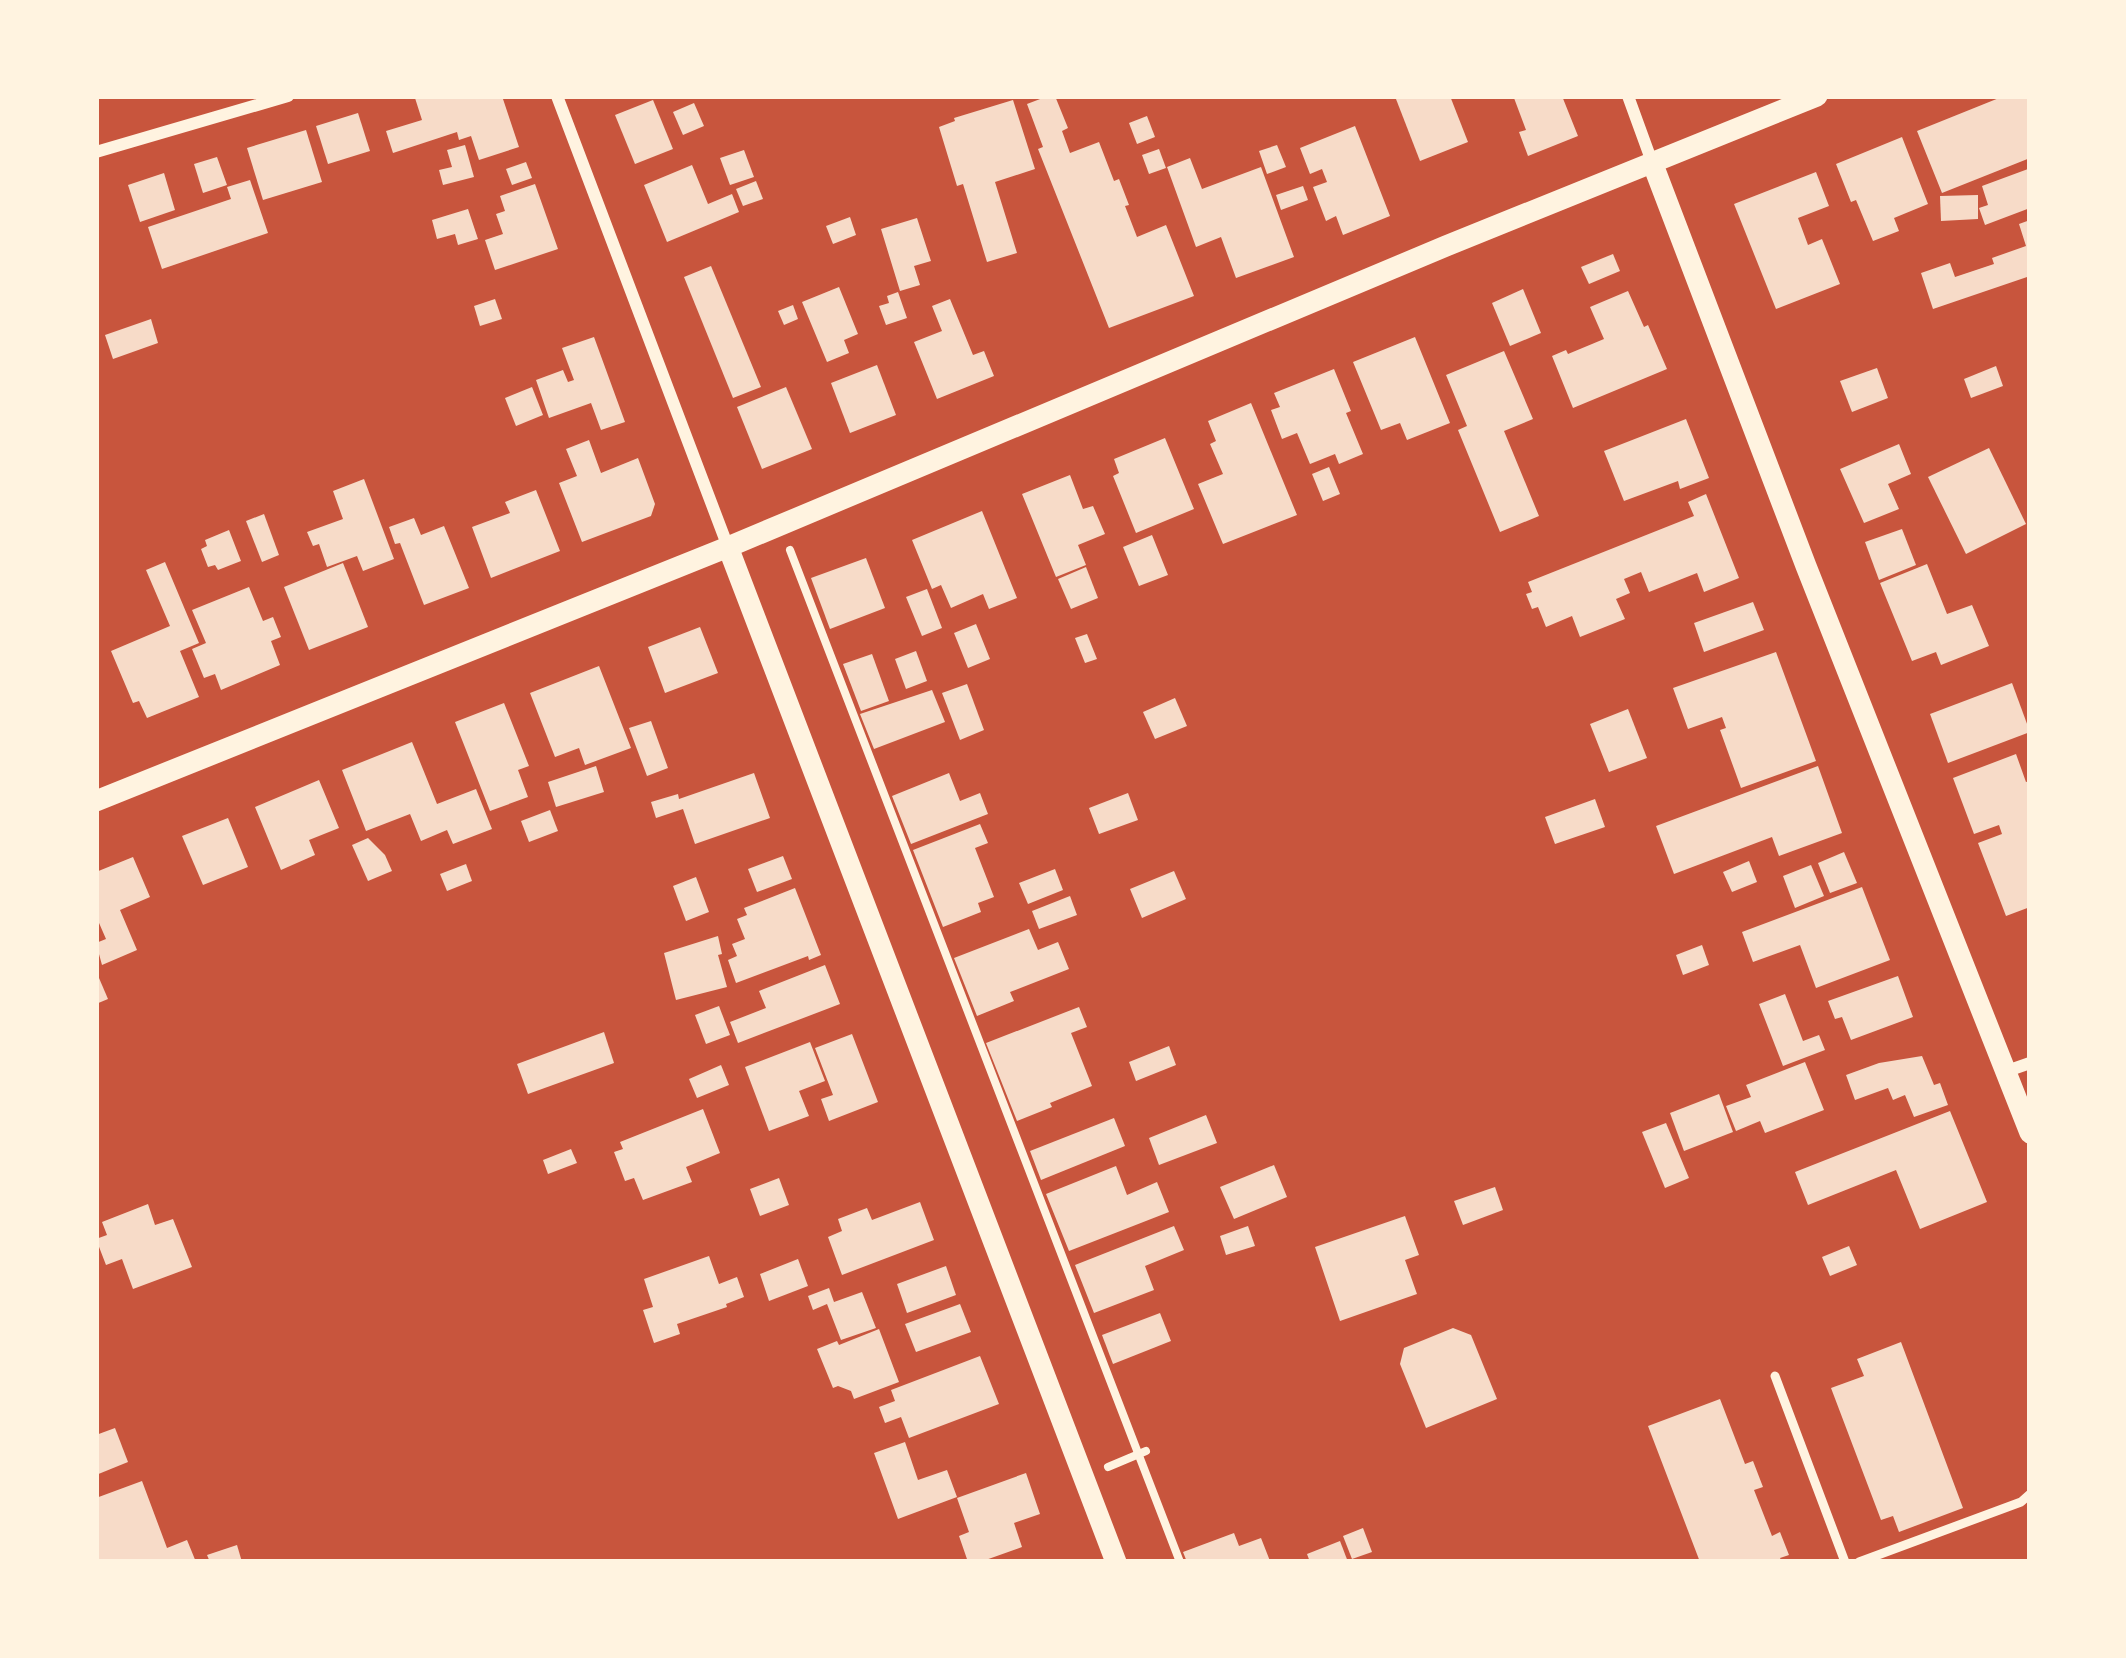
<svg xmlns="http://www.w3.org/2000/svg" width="2126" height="1658" font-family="'PT Serif',serif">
  <rect width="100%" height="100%" fill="#c8553d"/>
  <g fill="#f7dbc8">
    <path d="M420,96h82l17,51 -40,13 -8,-24 -12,4 -2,-8 -64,21 -7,-22 36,-11 -7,-22z"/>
    <path d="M1048,96h7l13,32 -6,3 8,22 29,-11 15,39 5,-2 10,26 -4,1 12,31 29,-12 28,71 -85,32 -71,-179 5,-2 -16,-43z"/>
    <path d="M1404,96h46l18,46 -48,19 -24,-62z"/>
    <path d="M1518,96h44l16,40 -50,20 -9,-24 7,-2 -12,-32z"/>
    <path d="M2004,96h26v41l-2,1 2,20 -88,35 -25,-62z"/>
    <path d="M653,100l20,49 -38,15 -20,-49z"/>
    <path d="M1013,100l22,69 -40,13 22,71 -30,9 -24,-78 -6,2 -18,-59 16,-6 -1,-3z"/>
    <path d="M694,103l10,23 -21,9 -10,-23z"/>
    <path d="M358,113l12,38 -42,13 -12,-38z"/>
    <path d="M1147,116l8,21 -18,7 -8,-21z"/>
    <path d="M1355,126l35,90 -47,19 -7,-19 -10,5 -13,-34 14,-5 -5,-13 -12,5 -10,-26z"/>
    <path d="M306,130l16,52 -59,18 -16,-52z"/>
    <path d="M1902,137l26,67 -34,14 5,13 -26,10 -17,-41 -5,2 -15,-38z"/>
    <path d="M465,145l9,32 -31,8 -4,-15 13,-3 -5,-17z"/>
    <path d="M1277,145l9,22 -19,7 -8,-23z"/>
    <path d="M1159,149l7,19 -17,6 -7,-19z"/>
    <path d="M744,150l10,27 -24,8 -10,-27z"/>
    <path d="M217,157l10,28 -24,8 -9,-29z"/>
    <path d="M1190,158l12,31 59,-22 33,90 -58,21 -15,-41 -25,10 -29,-80z"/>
    <path d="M526,162l6,16 -20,7 -6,-16z"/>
    <path d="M692,165l16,39 24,-10 7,18 -72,30 -23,-57z"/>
    <path d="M2028,169l2,39 -45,17 -6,-17 9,-3 -6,-19z"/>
    <path d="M1816,172l13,34 -31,12 10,27 14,-6 18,45 -64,25 -42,-105z"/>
    <path d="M164,173l11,37 -35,12 -12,-37z"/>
    <path d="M250,180l18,53 -106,36 -14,-42 83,-28 -4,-12z"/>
    <path d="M756,181l7,18 -20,7 -7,-17z"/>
    <path d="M535,184l23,65 -63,21 -10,-30 18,-6 -7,-20 9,-3 -5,-15z"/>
    <path d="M1303,186l5,14 -27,10 -5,-15z"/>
    <path d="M1978,195v24l-37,2 -1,-25z"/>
    <path d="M468,209l10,30 -20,6 -3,-11 -18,5 -5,-19z"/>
    <path d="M850,217l6,18 -23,9 -7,-18z"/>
    <path d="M917,218l14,43 -17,5 6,19 -20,6 -19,-62z"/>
    <path d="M2030,220v56l-97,33 -12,-36 29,-10 5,14 39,-13 -2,-6 34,-12 -7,-22z"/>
    <path d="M1613,254l7,17 -31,13 -8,-17z"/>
    <path d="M711,266l50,121 -28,11 -49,-121z"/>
    <path d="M839,287l19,47 -14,6 5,13 -22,9 -25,-60z"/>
    <path d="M1523,289l18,44 -31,13 -18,-43z"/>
    <path d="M1628,291l16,36 4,-2 19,44 -94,39 -21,-52 14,-6 2,4 36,-15 -14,-32z"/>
    <path d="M898,292l9,26 -21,7 -7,-19 10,-3 -2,-7z"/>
    <path d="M495,299l7,20 -22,7 -6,-20z"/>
    <path d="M950,299l23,56 11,-4 10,25 -57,23 -23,-57 28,-11 -10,-25z"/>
    <path d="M793,305l5,14 -14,6 -6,-14z"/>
    <path d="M151,319l7,24 -45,16 -8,-24z"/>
    <path d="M594,337l31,85 -24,8 -10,-27 -42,15 -13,-38 27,-10 5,12 6,-2 -12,-32z"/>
    <path d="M1415,337l35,86 -43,17 -7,-17 -19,7 -28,-68z"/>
    <path d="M1504,351l29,68 -29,12 35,85 -39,16 -42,-102 9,-4 -21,-51z"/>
    <path d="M877,365l19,50 -46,18 -19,-50z"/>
    <path d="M1996,366l7,20 -32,12 -7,-19z"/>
    <path d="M1877,368l11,30 -36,14 -12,-31z"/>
    <path d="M1334,369l17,42 -5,2 17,41 -24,10 -4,-10 -25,10 -13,-31 -15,6 -11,-29 9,-3 -6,-14z"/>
    <path d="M532,387l11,28 -27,11 -11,-28z"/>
    <path d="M786,387l26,62 -50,20 -25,-62z"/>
    <path d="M1251,403l46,112 -74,29 -25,-60 25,-10 -13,-30 6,-3 -8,-20z"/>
    <path d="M1686,419l23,59 -29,11 -2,-8 -54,20 -20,-50z"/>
    <path d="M1165,438l29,71 -58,24 -23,-57 6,-3 -5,-14z"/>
    <path d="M589,440l12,33 37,-15 17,46 -4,12 -69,26 -23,-59 18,-7 -11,-27z"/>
    <path d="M1899,444l12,30 -23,10 11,25 -35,14 -24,-54z"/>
    <path d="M1989,448l37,76 -60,30 -38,-77z"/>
    <path d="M1329,467l11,27 -17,7 -11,-27z"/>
    <path d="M1070,475l13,34 10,-3 12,28 -27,11 8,20 -30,12 -34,-83z"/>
    <path d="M364,479l30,80 -31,12 -6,-15 -30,11 -8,-23 -6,2 -6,-14 36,-13 -10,-28z"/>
    <path d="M536,490l24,61 -69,27 -19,-51 38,-14 -5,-11z"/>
    <path d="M1706,494l33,84 -35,14 -7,-19 -48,19 -8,-20 -17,7 6,14 -14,6 9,20 -45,18 -8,-21 -26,11 -8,-20 -6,2 -6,-15 6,-2 -4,-10 166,-66 -6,-14z"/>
    <path d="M982,511l35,87 -28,11 -6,-15 -32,14 -10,-23 -9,4 -20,-49z"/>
    <path d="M264,514l15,41 -17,7 -16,-41z"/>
    <path d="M414,518l7,17 23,-9 25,62 -45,17 -24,-62 -5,1 -6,-17z"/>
    <path d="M1902,529l14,36 -37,15 -14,-38z"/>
    <path d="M229,530l12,31 -23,9 -3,-5 -7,2 -7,-18 6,-3 -2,-6z"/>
    <path d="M1152,535l16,40 -29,11 -16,-39z"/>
    <path d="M866,558l19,50 -55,21 -19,-51z"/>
    <path d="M165,562l34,81 -19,8 19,46 -52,21 -8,-17 -6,2 -22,-52 59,-25 -24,-56z"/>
    <path d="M343,563l25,64 -59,23 -25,-63z"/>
    <path d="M1927,564l20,50 25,-9 17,41 -48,19 -5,-13 -24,9 -32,-78z"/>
    <path d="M1086,567l12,31 -27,11 -13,-30z"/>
    <path d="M249,587l14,34 10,-4 8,20 -10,4 9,24 -59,25 -6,-16 -11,4 -12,-29 14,-6 -14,-33z"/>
    <path d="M927,589l15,39 -20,8 -16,-39z"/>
    <path d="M1753,602l11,28 -60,22 -10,-29z"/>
    <path d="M976,624l14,35 -22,9 -14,-35z"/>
    <path d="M700,627l18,46 -53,20 -17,-46z"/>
    <path d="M1087,634l10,25 -12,4 -10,-25z"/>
    <path d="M916,651l11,30 -21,8 -11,-30z"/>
    <path d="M1776,652l40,109 -75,27 -21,-58 6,-2 -4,-11 -34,12 -15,-41z"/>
    <path d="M872,654l17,47 -28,10 -18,-47z"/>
    <path d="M599,666l32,82 -46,17 -6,-17 -24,9 -25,-64z"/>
    <path d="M2012,683l18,49 -82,31 -18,-49z"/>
    <path d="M967,684l17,46 -24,10 -18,-47z"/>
    <path d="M932,690l13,32 -71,27 -14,-35z"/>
    <path d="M1175,698l12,28 -32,13 -12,-27z"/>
    <path d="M504,703l25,63 -11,4 10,27 -38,14 -35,-89z"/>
    <path d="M1628,709l19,49 -38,14 -19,-48z"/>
    <path d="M651,721l17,47 -21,8 -18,-48z"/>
    <path d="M412,742l25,62 39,-15 16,40 -39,15 -6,-14 -26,11 -11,-27 -44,17 -24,-61z"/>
    <path d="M2016,754l10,28 4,-1v126l-24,9 -28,-73 24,-9 -3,-9 -25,9 -21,-56z"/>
    <path d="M596,766l8,26 -48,15 -8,-25z"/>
    <path d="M1818,766l24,67 -63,23 -7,-19 -98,37 -18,-48z"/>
    <path d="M754,773l16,45 -75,26 -12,-35 -27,9 -5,-16 27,-8 1,5z"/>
    <path d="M949,773l11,28 20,-8 8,21 -77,30 -19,-48z"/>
    <path d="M319,780l20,48 -30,12 6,15 -34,15 -26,-63z"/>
    <path d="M1128,793l10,27 -39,14 -10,-26z"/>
    <path d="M1595,799l10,28 -50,17 -10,-27z"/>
    <path d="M550,810l8,21 -29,11 -8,-21z"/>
    <path d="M228,818l20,49 -45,18 -21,-49z"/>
    <path d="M980,824l8,19 -13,5 19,49 -16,6 3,9 -38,15 -30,-77z"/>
    <path d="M368,838l17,17 7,16 -24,10 -16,-36z"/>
    <path d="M1844,852l13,31 -27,10 -12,-30z"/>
    <path d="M783,856l9,23 -35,13 -9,-23z"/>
    <path d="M133,857l17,40 -30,13 17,40 -35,15 -6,-22 10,-4 -10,-23v-44z"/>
    <path d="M1749,861l8,21 -25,10 -9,-20z"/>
    <path d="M466,864l6,17 -25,10 -7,-17z"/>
    <path d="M1811,865l13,31 -29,12 -12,-32z"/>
    <path d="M1055,869l8,21 -35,14 -9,-21z"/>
    <path d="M1174,871l12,28 -44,19 -12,-29z"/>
    <path d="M696,877l13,35 -23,9 -13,-35z"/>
    <path d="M1862,887l28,73 -74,28 -16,-43 -47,17 -11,-30z"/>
    <path d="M795,888l26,67 -12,5 -1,-4 -72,27 -8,-23 9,-4 -5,-12 13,-5 -8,-20 10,-4 -3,-7z"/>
    <path d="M1070,896l7,19 -38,14 -7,-18z"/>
    <path d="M1029,929l9,21 20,-8 11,27 -59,23 4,9 -37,15 -23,-58z"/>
    <path d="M718,936l4,18 -4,1 9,32 -51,13 -12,-47z"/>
    <path d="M1702,945l7,20 -26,10 -7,-20z"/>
    <path d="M825,965l15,39 -102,39 -8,-21 36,-14 -7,-17z"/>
    <path d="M96,971l12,28 -12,5z"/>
    <path d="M1898,976l15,41 -62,23 -9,-23 -7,2 -7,-18z"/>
    <path d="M1785,994l18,47 16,-6 6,15 -42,16 -24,-62z"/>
    <path d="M719,1006l11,29 -24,9 -11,-29z"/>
    <path d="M1079,1007l8,20 -16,6 21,53 -42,17 2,4 -35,14 -31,-78z"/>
    <path d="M604,1032l10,31 -86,31 -11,-30z"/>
    <path d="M852,1034l26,68 -49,19 -8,-22 12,-4 -18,-47z"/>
    <path d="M810,1042l15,39 -26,10 10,25 -40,15 -24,-64z"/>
    <path d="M1169,1046l7,19 -40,16 -7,-19z"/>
    <path d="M1922,1056l12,29 6,-2 8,22 -34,12 -9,-22 -12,5 -5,-12 -33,12 -9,-25 33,-12z"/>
    <path d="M1805,1062l19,48 -59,23 -5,-12 -24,10 -10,-25 25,-9 -5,-12z"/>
    <path d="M721,1065l8,20 -32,13 -8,-19z"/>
    <path d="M1719,1094l14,38 -49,19 -14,-38z"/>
    <path d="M703,1109l17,44 -34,14 6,15 -49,18 -9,-22 -9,3 -11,-29 9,-3 -3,-7z"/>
    <path d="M1950,1111l37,91 -67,27 -24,-59 -88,35 -13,-33z"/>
    <path d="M1206,1115l11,28 -58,22 -10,-27z"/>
    <path d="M1114,1118l11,28 -84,34 -11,-29z"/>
    <path d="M1666,1123l23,55 -24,10 -23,-56z"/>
    <path d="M571,1149l6,14 -29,11 -5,-14z"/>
    <path d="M1274,1165l13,32 -53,22 -14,-32z"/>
    <path d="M1116,1166l11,29 30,-13 12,30 -100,39 -23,-57z"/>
    <path d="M779,1178l10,27 -29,11 -10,-27z"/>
    <path d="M1495,1187l8,23 -40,15 -9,-24z"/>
    <path d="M920,1202l14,38 -92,35 -14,-38 14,-6 -4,-12 29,-11 5,12z"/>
    <path d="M148,1204l7,21 18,-6 19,48 -59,22 -11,-30 -16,6 -10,-26 11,-4 -5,-13z"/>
    <path d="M1405,1216l14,39 -14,5 12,34 -77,27 -25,-74z"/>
    <path d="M1174,1226l10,24 -39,16 9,24 -60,23 -19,-48z"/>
    <path d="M1248,1226l7,20 -29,9 -6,-19z"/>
    <path d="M1849,1246l8,19 -27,11 -8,-19z"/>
    <path d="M709,1256l10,28 18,-7 7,20 -18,7 1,3 -50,17 3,10 -26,9 -11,-33 10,-3 -9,-28z"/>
    <path d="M798,1259l10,27 -39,15 -9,-27z"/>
    <path d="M946,1266l10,29 -49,18 -10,-29z"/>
    <path d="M829,1288l5,14 28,-10 14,36 -35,12 -14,-36 -14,6 -5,-14z"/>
    <path d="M960,1304l11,28 -55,20 -11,-28z"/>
    <path d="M1160,1313l11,28 -58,23 -11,-29z"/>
    <path d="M1453,1328l18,7 26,64 -71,29 -26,-64 4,-16z"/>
    <path d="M879,1329l20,53 -45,17 -3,-8 -13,-5 -5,2 -16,-39 20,-8 2,4z"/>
    <path d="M1901,1342l62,166 -64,24 -6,-16 -12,4 -50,-132 33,-12 -7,-17z"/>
    <path d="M980,1356l19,48 -90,34 -8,-21 -16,6 -6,-16 16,-6 -4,-11z"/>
    <path d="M1720,1399l25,65 8,-3 10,26 -9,3 18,46 8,-4 9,23 -9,3 2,4h-82l-52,-136z"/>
    <path d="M115,1428l13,34 -32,13v-40z"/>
    <path d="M905,1442l13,38 29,-10 10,27 -59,22 -24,-66z"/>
    <path d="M1026,1473l14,41 -26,9 8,24 -42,15h-12l-9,-26 10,-4 -12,-34z"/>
    <path d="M142,1481l25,67 20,-8 9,22h-100v-64z"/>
    <path d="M1363,1528l9,24 -20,7 -9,-23z"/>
    <path d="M1234,1533l5,13 22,-8 9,23 -83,1 -4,-10z"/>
    <path d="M1340,1541l8,21h-38l-3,-8z"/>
    <path d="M237,1545l5,17h-32l-3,-7z"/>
  </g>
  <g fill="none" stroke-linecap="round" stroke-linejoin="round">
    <g stroke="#fff3e0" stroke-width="8">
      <path d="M790,550l390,1012"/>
      <path d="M1108,1467l38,-16"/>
    </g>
    <g stroke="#fff3e0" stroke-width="9">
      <path d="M1775,1376l70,186"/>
      <path d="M1859,1562l162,-60 9,-8"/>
    </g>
    <g stroke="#fff3e0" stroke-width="12">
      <path d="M557,96l171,451"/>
      <path d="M1628,96l24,66"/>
      <path d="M96,152l192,-56"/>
      <path d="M2007,1071l23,-8"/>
    </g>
    <g stroke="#fff3e0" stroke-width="21">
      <path d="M1652,162l154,404 224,567"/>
      <path d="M728,547l388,1015"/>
      <path d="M96,801l632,-254 718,-301 371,-150"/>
    </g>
  </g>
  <rect width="2126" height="1658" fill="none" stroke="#fff3e0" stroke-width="198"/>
</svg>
